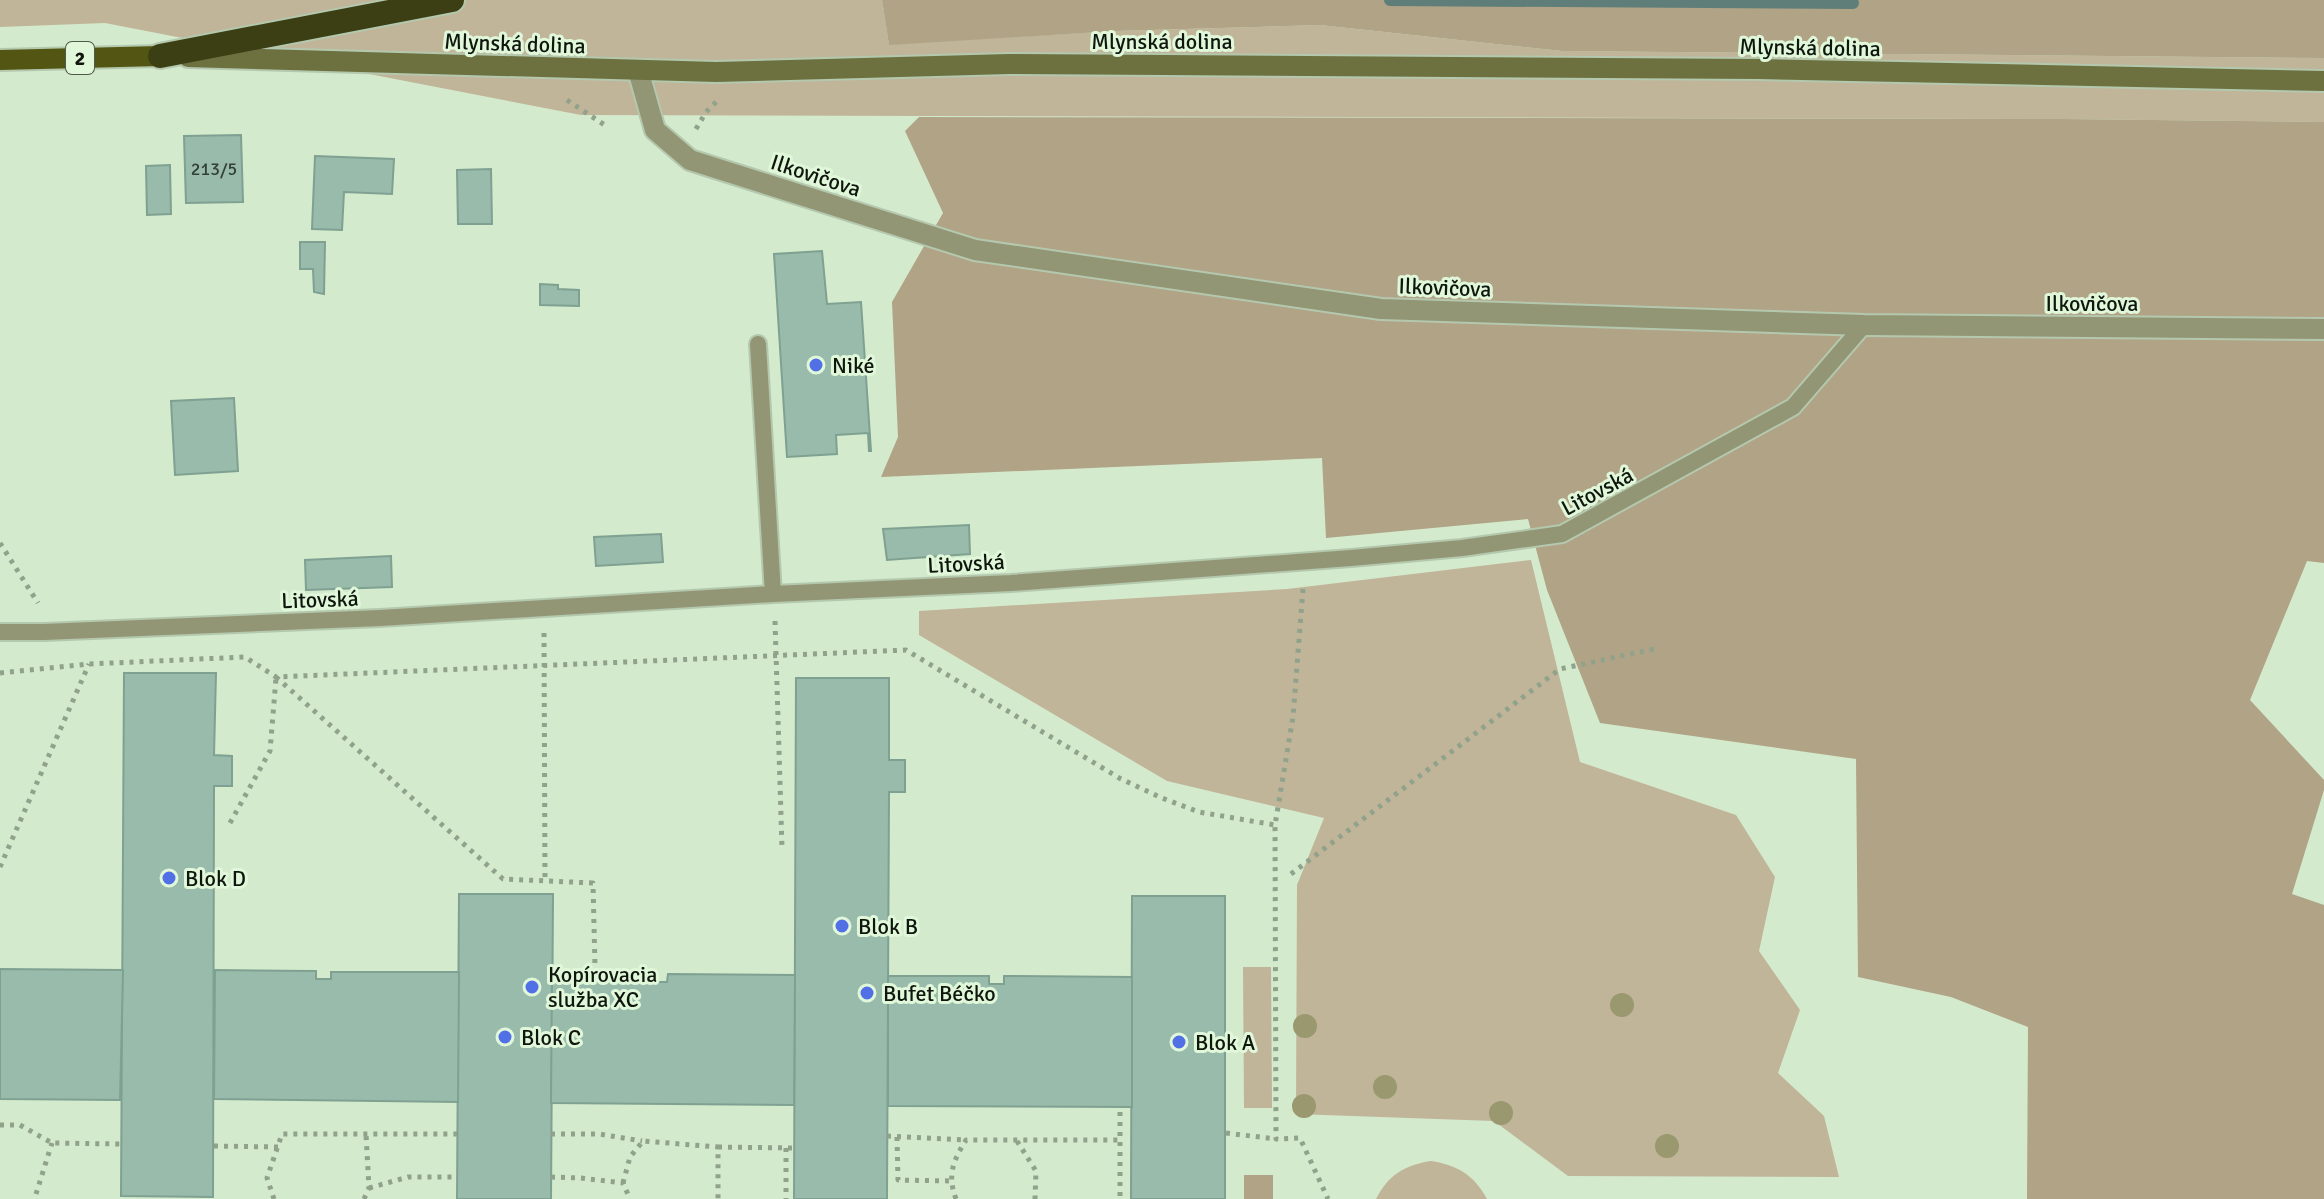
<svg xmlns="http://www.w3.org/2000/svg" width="2324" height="1199" font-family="Signika,sans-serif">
  <rect width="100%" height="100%" fill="#d4eacd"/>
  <g fill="#c0b499">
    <path d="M0,0h882l7,44 227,-13 204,-6 242,26 762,7v64l-262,-3 -1481,-4 -476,-92 -105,4z"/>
    <path d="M1531,560l49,202 156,53 39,62 -16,74 41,59 -22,63 46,43 15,61 -271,-1 -74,-55 -198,-7 1,-229 27,-67 -157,-37 -248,-146v-24l368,-22z"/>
    <path d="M1243,967h28l1,141h-28z"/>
    <path d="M1431,1161c26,4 43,14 56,38h-111c12,-24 29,-34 55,-38z"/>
  </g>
  <g fill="#b0a386">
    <path d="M882,0h1442v58l-762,-7 -242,-26 -204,6 -227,14z"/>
    <path d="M919,117l1143,2 262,3v441l-17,-2 -57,139 74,80v10l-32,104 32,11v294h-297l1,-172 -77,-30 -93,-20 -2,-218 -256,-36 -53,-133 -19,-71 -202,19 -4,-80 -441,19 17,-40 -6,-135 51,-89 -38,-82z"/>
    <rect x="1244" y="1175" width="29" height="24"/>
  </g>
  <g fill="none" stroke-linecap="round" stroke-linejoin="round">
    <path stroke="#607e79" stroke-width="12" d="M1390,0l463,3"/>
  </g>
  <g fill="#99bbab" stroke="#7fa191" stroke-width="2">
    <path d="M241,135l2,67 -57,1 -2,-67z"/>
    <path d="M315,156l79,3 -2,35 -48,-2 -2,38 -30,-1z"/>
    <path d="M170,165l1,49 -24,1 -1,-49z"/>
    <path d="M491,169l1,55h-34l-1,-54z"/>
    <path d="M300,242h25l-1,52 -10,-2 -1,-23h-13z"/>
    <path d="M822,251l5,53 34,-2 10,149h-2l-1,-18 -32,2 1,19 -50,3 -13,-203z"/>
    <path d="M540,284l18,1v4l21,1v16l-39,-1z"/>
    <path d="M234,398l4,73 -63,4 -4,-74z"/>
    <path d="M969,525l1,29 -83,6 -4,-31z"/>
    <path d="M661,534l2,28 -67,4 -2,-29z"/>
    <path d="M391,556l1,31 -86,3 -1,-30z"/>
    <path d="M124,673h92l-2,82 18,1v30h-18l-1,411 -92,-1z"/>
    <path d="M796,678h93v82h16v32h-16l-2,407h-93z"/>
    <path d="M459,894h94l-2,305h-94z"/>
    <path d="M1132,896h93v303h-94z"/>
    <path d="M0,969l123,1 -3,130 -120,-1z"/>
    <path d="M215,970l101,1v8h15v-7h128l-1,130 -244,-3z"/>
    <path d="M552,973l100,1v8h15l1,-8 127,1 -1,130 -243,-2z"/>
    <path d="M888,976h101v8h15v-8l128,1v130l-244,-1z"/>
  </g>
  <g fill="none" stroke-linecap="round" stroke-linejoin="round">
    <g stroke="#b4c8ae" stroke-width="20">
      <g id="service">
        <path d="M758,344l15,250"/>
        <path d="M0,632h44l336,-14 393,-24 238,-11 340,-25 111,-10 100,-14 231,-127 71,-82"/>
      </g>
    </g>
    <g stroke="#b4c8ae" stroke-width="24">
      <path id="minor" d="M638,70l17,60 35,30 285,90 406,59 483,16 460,4"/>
    </g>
    <g stroke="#b4c8ae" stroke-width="24">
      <path id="secondary" d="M188,57l528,15 293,-8 750,5 565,12"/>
    </g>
    <g stroke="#b4c8ae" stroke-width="24">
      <path id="primary" d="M0,60l160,-4"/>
    </g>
    <g stroke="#b4c8ae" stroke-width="28">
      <path id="motorway" d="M160,56l292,-56"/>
    </g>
    <g stroke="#91a28c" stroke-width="5" stroke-dasharray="4 6" stroke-linecap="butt">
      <path d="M567,100l39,26"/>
      <path d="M696,129l10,-17 10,-10"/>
      <path d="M0,543l38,60"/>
      <path d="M1303,589l-10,128 -18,108 1,314 24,-1 28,61"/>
      <path d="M775,621l7,227"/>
      <path d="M544,633l1,249"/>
      <path d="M0,673l89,-9 156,-7 31,20 630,-27 215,129 41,19 37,14 76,13"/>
      <path d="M276,677l227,202 90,4 2,84"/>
      <path d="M230,823l40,-72 6,-73"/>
      <path d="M0,867l89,-203"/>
      <path d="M1291,874l269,-205 99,-21"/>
      <path d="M1120,1112v87"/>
      <path d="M0,1125h20l32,18 69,1"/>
      <path d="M1226,1133l50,6"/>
      <path d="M551,1134h48l43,7"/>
      <path d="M887,1136l79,4"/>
      <path d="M897,1137l1,43 54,1"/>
      <path d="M1017,1141l19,30 -1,28"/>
      <path d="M214,1146l64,1"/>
      <path d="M718,1147l76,1"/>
      <path d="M786,1148v51"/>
      <path d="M551,1177l30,1 42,5 7,16"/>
      <path d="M623,1183l7,-26 13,-16 75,6v52"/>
      <path d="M369,1188l39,-11h49"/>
      <path d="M36,1194l16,-51"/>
      <path d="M274,1199l-7,-21 15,-44h175"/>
      <path d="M364,1199l5,-11 -3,-54"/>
      <path d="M956,1199c-9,-24 -3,-38 10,-59h154"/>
    </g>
    <use href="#service" stroke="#939675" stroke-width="16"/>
    <use href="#minor" stroke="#939675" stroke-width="20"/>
    <use href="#secondary" stroke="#6d7140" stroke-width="20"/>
    <use href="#primary" stroke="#535612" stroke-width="20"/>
    <use href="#motorway" stroke="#3c3f14" stroke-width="24"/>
  </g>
  <g fill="#99986f">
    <circle cx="1622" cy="1005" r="12"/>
    <circle cx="1305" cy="1026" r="12"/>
    <circle cx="1385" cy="1087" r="12"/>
    <circle cx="1304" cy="1106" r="12"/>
    <circle cx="1501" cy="1113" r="12"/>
    <circle cx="1667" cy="1146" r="12"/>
  </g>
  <g fill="#5270e5" stroke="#e1f7da" stroke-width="3">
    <circle cx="816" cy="365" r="8"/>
    <circle cx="169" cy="878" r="8"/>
    <circle cx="842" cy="926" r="8"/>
    <circle cx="532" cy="987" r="8"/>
    <circle cx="867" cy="993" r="8"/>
    <circle cx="505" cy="1037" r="8"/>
    <circle cx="1179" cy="1042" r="8"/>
  </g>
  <g text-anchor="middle" stroke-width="6" stroke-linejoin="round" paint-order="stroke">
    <g font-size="18" fill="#323f34">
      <text x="214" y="175">213/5</text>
    </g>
    <rect fill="#e1f7da" stroke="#4e5a4a" stroke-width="2" x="66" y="42" width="28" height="32" rx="6"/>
    <g font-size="20" font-weight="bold" fill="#0f160d">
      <text x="80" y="65">2</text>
    </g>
    <g font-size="22" fill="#0f160d" stroke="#e1f7da">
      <text x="1162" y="49">Mlynská dolina</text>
      <text transform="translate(515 43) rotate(2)" y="8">Mlynská dolina</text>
      <text transform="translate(1810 47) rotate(1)" y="8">Mlynská dolina</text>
      <text transform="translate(816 175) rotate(18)" y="8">Ilkovičova</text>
      <text transform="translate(1445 287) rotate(2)" y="8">Ilkovičova</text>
      <text x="2092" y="311">Ilkovičova</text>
      <text transform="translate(1597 491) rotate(-28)" y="8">Litovská</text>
      <text transform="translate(966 563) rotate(-3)" y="8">Litovská</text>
      <text transform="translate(320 599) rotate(-2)" y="8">Litovská</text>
    </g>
    <g font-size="22" fill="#0f160d" stroke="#e1f7da" text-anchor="start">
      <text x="832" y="373">Niké</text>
      <text x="185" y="886">Blok D</text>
      <text x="858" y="934">Blok B</text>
      <text x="548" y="982">Kopírovacia<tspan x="548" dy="25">služba XC</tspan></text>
      <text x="883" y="1001">Bufet Béčko</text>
      <text x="521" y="1045">Blok C</text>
      <text x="1195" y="1050">Blok A</text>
    </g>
  </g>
</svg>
